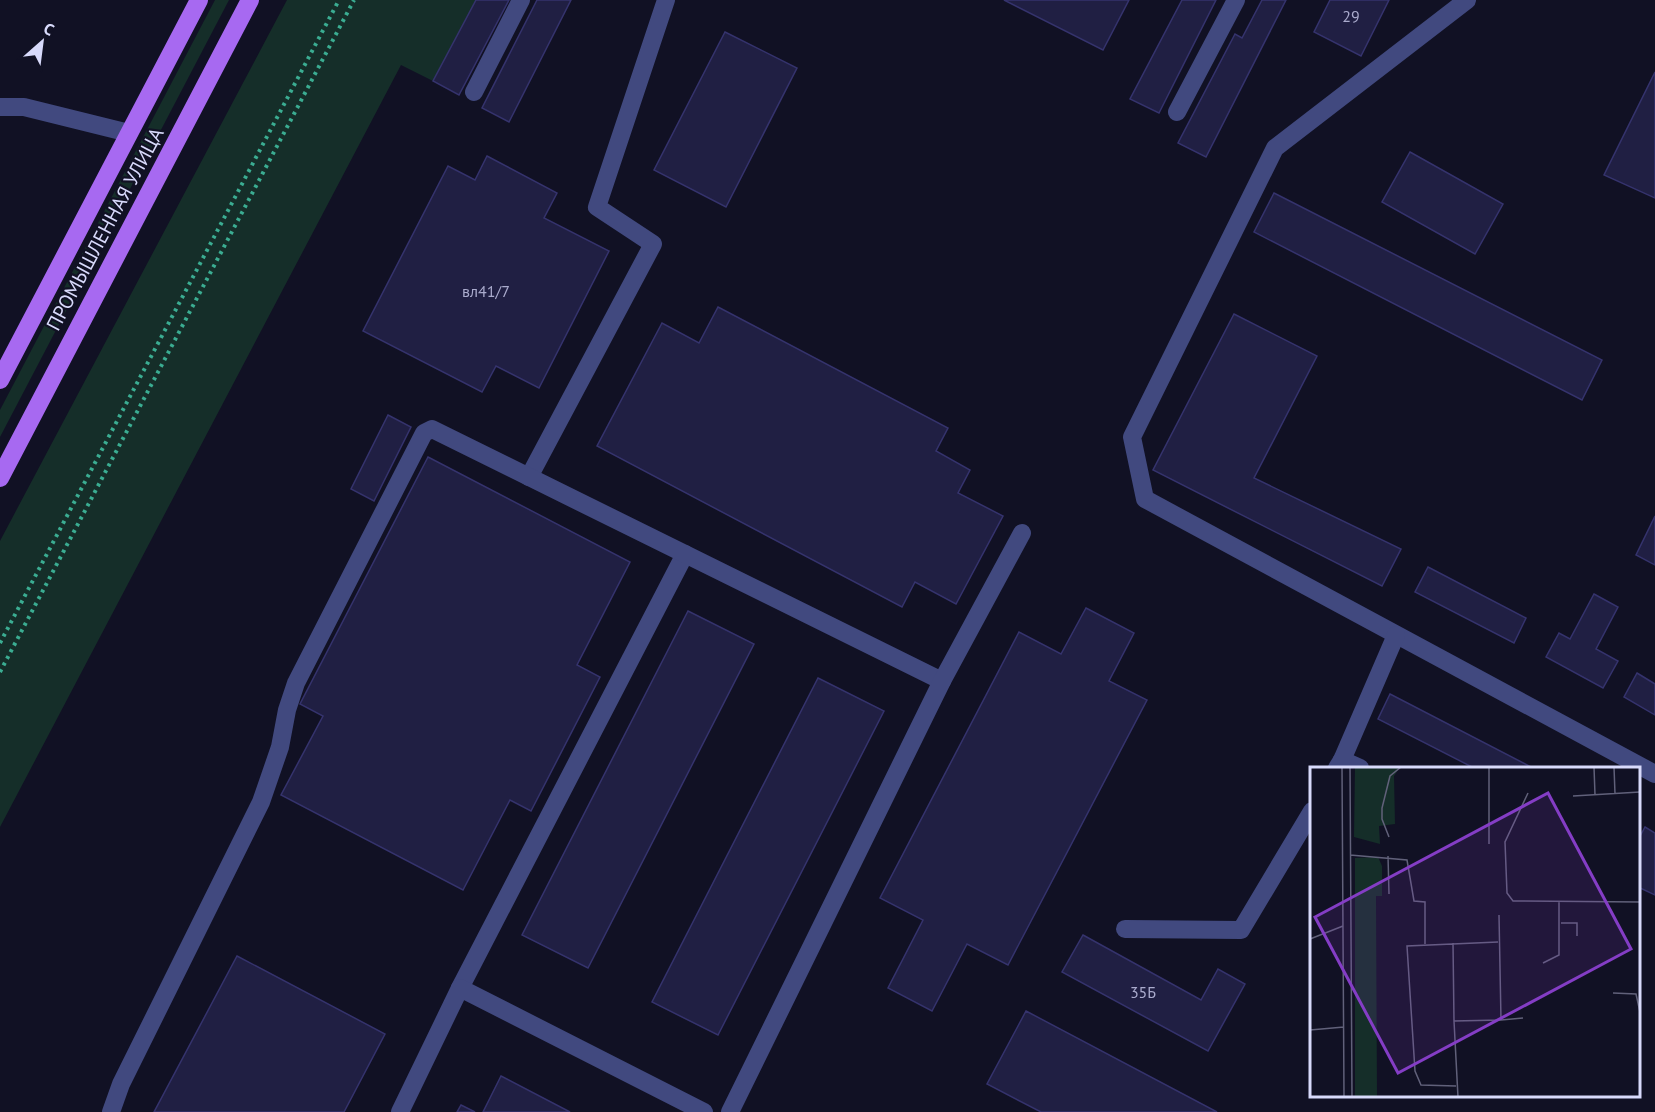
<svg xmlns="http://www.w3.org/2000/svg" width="1655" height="1112" font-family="'PT Sans',sans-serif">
  <rect width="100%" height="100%" fill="#111124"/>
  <g fill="#152e29">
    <path d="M215,0h14l-229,437v-27z"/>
    <path d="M287,0h189l-43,81 -32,-16 -401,762v-286z"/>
  </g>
  <g fill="#201f43" stroke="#35336d" stroke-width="1.5">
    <path d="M476,0h33l-50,95 -26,-14z"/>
    <path d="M537,0h34l-62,122 -27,-14z"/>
    <path d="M1004,0h125l-26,50z"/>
    <path d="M1182,0h34l-57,113 -29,-14z"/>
    <path d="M1262,0h24l-80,157 -28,-14 57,-109 7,4z"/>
    <path d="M1330,0h59l-28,56 -47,-24z"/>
    <path d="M725,32l72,36 -71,139 -72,-37z"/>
    <path d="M1655,72v126l-51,-23z"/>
    <path d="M1410,152l93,52 -28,50 -93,-52z"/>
    <path d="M487,156l70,37 -13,25 65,33 -70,137 -43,-22 -14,26 -119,-61 85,-165 27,14z"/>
    <path d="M1274,193l328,167 -20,40 -328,-168z"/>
    <path d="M718,307l230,121 -12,23 34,19 -12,23 45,23 -47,88 -41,-22 -13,25 -305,-161 65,-123 37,20z"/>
    <path d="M1234,314l83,42 -63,122 147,71 -19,37 -229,-116z"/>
    <path d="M388,415l23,12 -37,74 -23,-12z"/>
    <path d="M428,457l202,105 -53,103 23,12 -69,134 -21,-11 -47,90 -182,-95 42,-79 -23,-12z"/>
    <path d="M1655,516v49l-19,-10z"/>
    <path d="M1428,567l98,51 -12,25 -99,-51z"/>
    <path d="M1594,594l24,13 -22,42 22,12 -15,27 -57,-31 13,-24 11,6z"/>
    <path d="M1086,608l48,25 -25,48 38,19 -139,265 -41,-21 -35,67 -44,-23 35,-68 -43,-22 139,-266 42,22z"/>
    <path d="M688,611l66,33 -166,324 -66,-33z"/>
    <path d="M1637,673l18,11v31l-31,-18z"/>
    <path d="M818,678l66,33 -166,324 -66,-33z"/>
    <path d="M1390,694l143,74h-59l-96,-49z"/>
    <path d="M1645,827l10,6v62l-17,-8v-47z"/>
    <path d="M1083,935l118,65 17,-31 27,15 -37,67 -146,-79z"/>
    <path d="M237,956l148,78 -41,78h-190z"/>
    <path d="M1026,1011l191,101h-176l-54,-28z"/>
    <path d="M501,1076l69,36h-87z"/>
    <path d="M461,1105l14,7h-18z"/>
  </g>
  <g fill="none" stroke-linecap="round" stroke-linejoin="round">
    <g stroke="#3bad92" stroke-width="4" stroke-dasharray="3 4.5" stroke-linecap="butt">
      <path d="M0,643l339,-643"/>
      <path d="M0,672l354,-672"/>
    </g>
    <g stroke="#41497f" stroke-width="18">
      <path d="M1467,0l-192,148 -143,289 13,62 510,275"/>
      <path d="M474,92l47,-92"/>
      <path d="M0,107h24l105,26"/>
      <path d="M1177,112l59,-112"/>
      <path d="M529,477l124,-233 -56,-37 69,-207"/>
      <path d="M1342,760l18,8"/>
      <path d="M1337,768l5,-8 54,-125"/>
      <path d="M1125,929l116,1 71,-119"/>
      <path d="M460,988l225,-434"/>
      <path d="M111,1112l10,-28 140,-282 19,-55 7,-37 9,-27 128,-250 8,-4 510,252"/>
      <path d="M400,1112l60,-124 244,124"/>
      <path d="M730,1112l212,-431 80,-148"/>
    </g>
    <g stroke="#a769f1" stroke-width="18">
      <path d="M0,380l199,-380"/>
      <path d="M0,478l250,-478"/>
    </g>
  </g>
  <g text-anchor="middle" stroke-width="4.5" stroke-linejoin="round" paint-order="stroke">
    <g font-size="16" fill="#aaabcd">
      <text x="1351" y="22">29</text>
      <text x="486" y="297">вл41/7</text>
      <text x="1143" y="998">35Б</text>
    </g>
    <g font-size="20" fill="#d8dafb" stroke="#111124">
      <text transform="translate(105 229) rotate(-62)" y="7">ПРОМЫШЛЕННАЯ УЛИЦА</text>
    </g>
  </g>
  <g transform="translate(1310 767)">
    <rect width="330" height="330" fill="#111124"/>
    <path d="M45,0h45l-6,9 1,48 -16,2 1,18 -26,-7zM68,90l4,9v30h-6l1,201h-22v-239z" fill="#152e29"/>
    <path fill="none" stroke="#61617a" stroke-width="1.5" d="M32,0l2,330M40,0l2,330M284,0l1,28M304,0l1,27M218,26l-23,49 2,51 6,8 127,1M263,29l67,-4M79,70l-7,-18v-11l8,-32 11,-9M179,77v-77M40,88l57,5 7,41 11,1v42M78,89l1,38M251,156h16v13M0,172l33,-13M143,176l1,78M233,196l16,-8v-54M303,226l23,1 4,18M191,253l22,-2M0,263l34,-3M146,319l-35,-1 -6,-14 -8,-125 91,-4M148,330l-4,-76 47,-1 -2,-105"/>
    <path fill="#843dc5" fill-opacity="0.15" stroke="#843dc5" stroke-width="3" d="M238,26l83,156 -233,124 -83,-156z"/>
    <rect width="330" height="330" fill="none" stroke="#d8dafb" stroke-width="3"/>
  </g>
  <g transform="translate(42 42) rotate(28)" stroke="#111124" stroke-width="4.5" paint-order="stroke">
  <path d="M0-4.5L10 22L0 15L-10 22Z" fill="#d8dafb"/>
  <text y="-9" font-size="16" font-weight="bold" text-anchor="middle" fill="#d8dafb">С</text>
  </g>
</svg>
